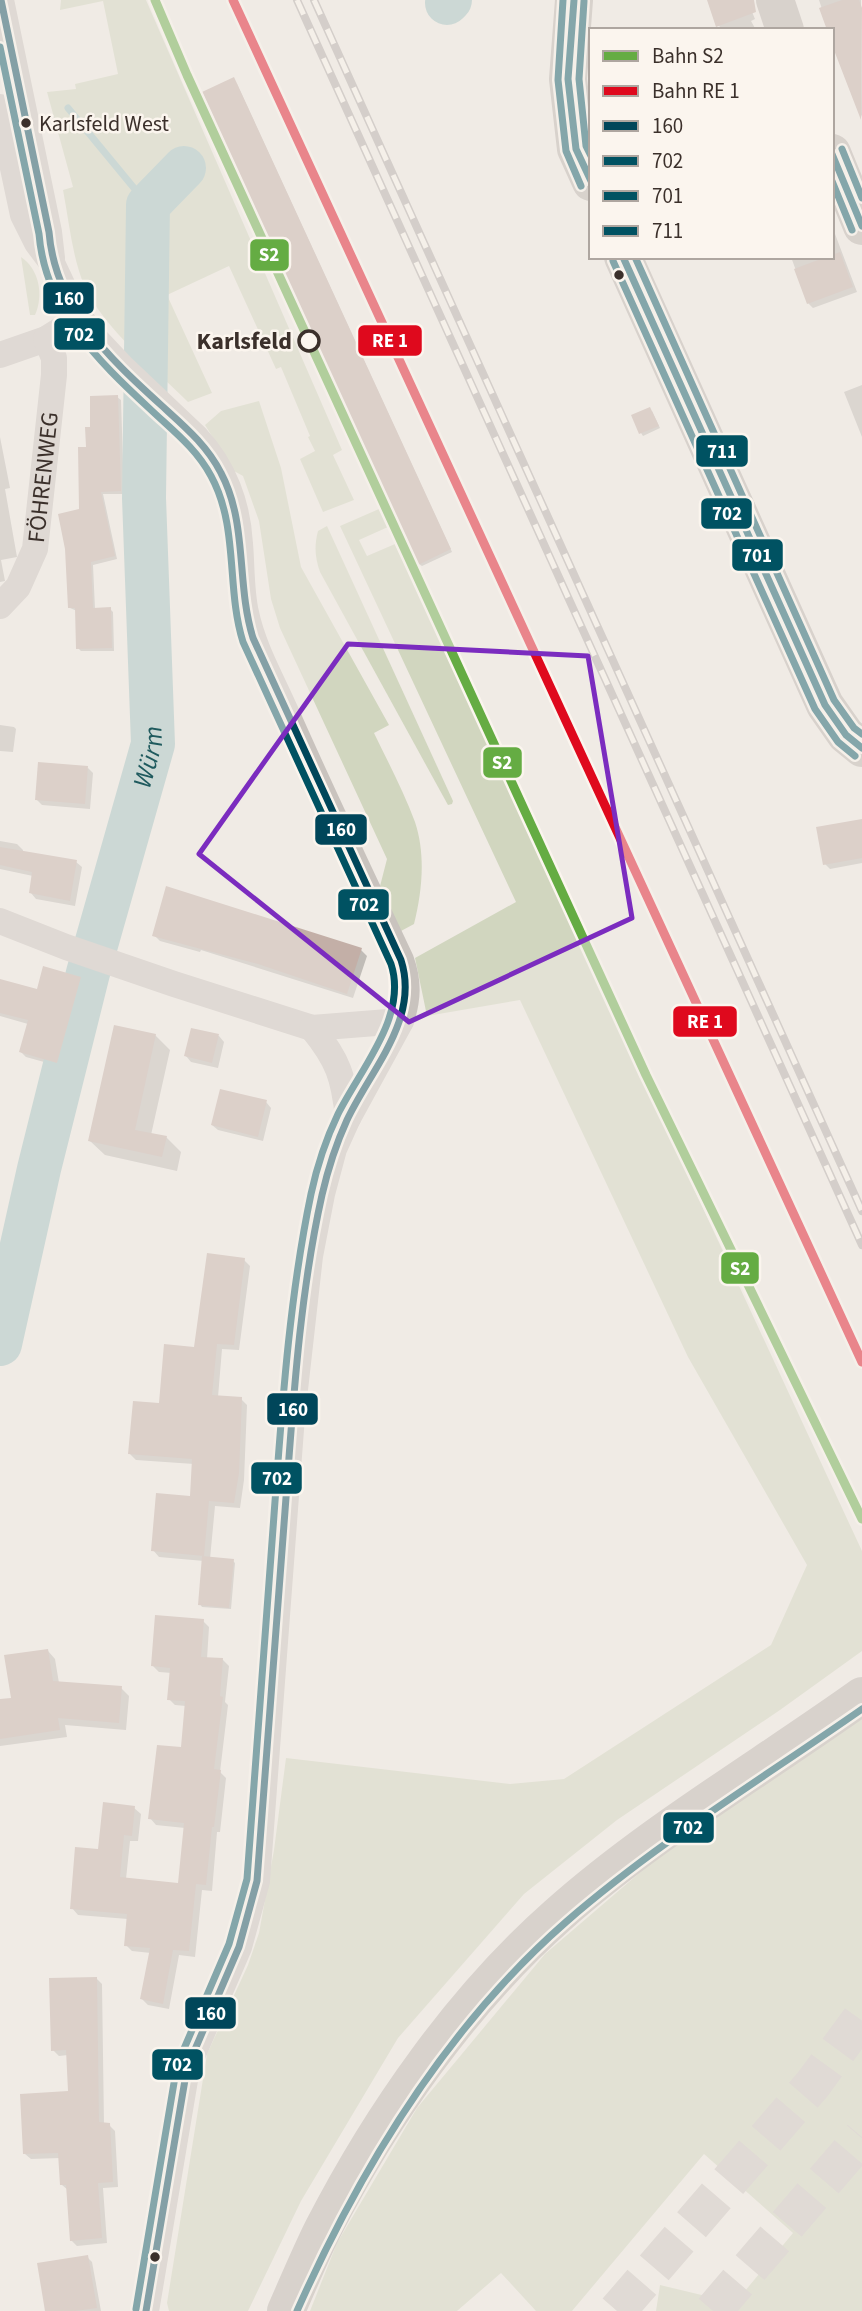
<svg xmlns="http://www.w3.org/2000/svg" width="862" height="2311" font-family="'Source Sans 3',sans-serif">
  <rect width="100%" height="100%" fill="#f0ebe5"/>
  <g fill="#d1d6bf">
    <path d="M61,0h85l196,450 -9,5 21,45 -31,12 -23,-53 15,-8 -7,-14 2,-1 -29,-69 -5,2 -47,-103 -62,29 45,98 -24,9c-34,-34 -84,-73 -104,-117 -12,-29 -15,-64 -21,-95l10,-3 -26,-95 29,-3 -1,-5 43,-10 -15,-73 -43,9z"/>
    <path d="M21,257c18,12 23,38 14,58h-5z"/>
    <path d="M259,401l22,67 20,99 88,158 -15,8c14,29 30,59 41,89 11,33 7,70 -1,102l-13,7 -23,-37 9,-35 -107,-231 -9,-29 -12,-78 -16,-45 -9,-5 -29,-46 16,-14z"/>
    <path d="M379,509l9,18 -29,13 8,16 28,-12 467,1007v100l-82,59 -163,110 -93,74 -126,144 -97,163 -53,110h-79l-2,-8 40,-249 41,-89 11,-32 15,-83 12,-92 224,26 54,-5 207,-134 36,-80 -119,-208 -168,-357 -93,16 -12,-58 101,-56 -176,-376z"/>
    <path d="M327,526l126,275 -1,3 -4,1 -5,-9 -123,-224c-5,-14 -6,-26 -2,-41z"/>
    <path d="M862,1714v597h-206l4,-26 75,18 58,-70 -89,-79 -132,157h-36l-35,-38 -44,38h-147l27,-68 80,-135 128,-154 113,-97z"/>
  </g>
  <g fill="#0003">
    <path d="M709,0h38l8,19 -4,2 5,9h-35z"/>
    <path d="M819,0h42l1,117 -19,-47 -11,-40h-3z"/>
    <path d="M236,82l216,470 -30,14 -3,-2z"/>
    <path d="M832,226l25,66 -44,16 -5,-5 -17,-46h41z"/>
    <path d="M862,385v52l-18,-45z"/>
    <path d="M117,397l4,3 3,94h-21l14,65 -24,6 2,44h15l3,3 1,39h-33l-3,-3 -1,-37 -7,-3 17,-160 5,-20z"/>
    <path d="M652,411l8,17 -17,8 -2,-3z"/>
    <path d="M0,437l10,51 -5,1 12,68 -16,3 4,21 -5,1z"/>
    <path d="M0,725l14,2 2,2 -3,23 -13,-1z"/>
    <path d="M88,768l5,5 -3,36 -48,-4 -6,-6z"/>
    <path d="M862,822v41l-32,6 -5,-5z"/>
    <path d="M0,841l17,3 6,6v3l53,9 6,5 -7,39 -39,-7 -5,-6 2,-17 -33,-7z"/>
    <path d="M154,935l207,15 6,6 -14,42 -152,-48 -1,2 -40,-11z"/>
    <path d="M80,979l5,5 -23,83 -36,-10 -5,-5 7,-28 -28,-8v-35l38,10z"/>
    <path d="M192,1030l27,6 5,6 -6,26 -27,-6 -5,-6z"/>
    <path d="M155,1035l15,15 -19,85 15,2 15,15 -4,19 -72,-16 -15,-14z"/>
    <path d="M266,1102l5,6 -8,33 -45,-11 -6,-5z"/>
    <path d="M244,1260l6,6 -11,84 -17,-1 -4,48 23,2 6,6 -3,75 -4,28 -25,-2 -5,53 23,2 2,2 -4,46 -29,-2 -2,-3 4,-43 -45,-4 -6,-7 39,-52 2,-34 -58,-4 -6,-6 65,-105z"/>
    <path d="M203,1621l6,6 -2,32 16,1 6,6 -4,36 3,3 -8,67 6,6 -6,54h-3l-5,59 -10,-1 -7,67 -16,-2 -10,54 -21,-4 -6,-6 9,-46 -19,-2 -6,-6 2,-26 -50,-4 -6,-7 27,-57 35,-43 7,6 -3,27h-8l-4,38 53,6 6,-57 -29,-3 -6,-7 33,-69 3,-43 -11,-1 -6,-6 3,-26 -13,-1 -6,-6z"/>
    <path d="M48,1651l7,8 4,24 62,5 8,8 -3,34 -61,-5 2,12 -67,9v-45l13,-2z"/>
    <path d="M96,1978l6,6 2,141h5l6,6 3,56 -15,1 4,55 -30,3 -6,-6 -3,-50 -6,-5 -2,-27 -29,1 -6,-5 45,-61 -2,-38 -9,1 -6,-6z"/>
    <path d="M87,2257l5,5 9,49h-54z"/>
  </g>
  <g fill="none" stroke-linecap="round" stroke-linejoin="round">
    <path stroke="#a1c2c1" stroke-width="7" d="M68,108l80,97"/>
    <g stroke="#a1c2c1" stroke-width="44">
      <path d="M447,3l3,-3"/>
      <path id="s1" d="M0,1344l39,-175 49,-196 65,-229 -9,-246 4,-293 36,-37"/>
    </g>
  </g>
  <g fill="#c3afa7">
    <path d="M707,0h47l2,12 -40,15z"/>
    <path d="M842,0h17l3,8 -1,112 -29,-75v-15h-5l-8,-22z"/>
    <path d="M234,77l217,472 -33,16 -216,-473z"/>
    <path d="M840,252l13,35 -46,17 -13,-35 32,-12h6v-2z"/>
    <path d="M118,395l3,96 -20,1 14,64 -24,6 2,46 18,-1 1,41 -36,1 -1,-41h-7l-3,-59 -7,-35 21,-5 -1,-62h8l-1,-20h5v-31z"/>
    <path d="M650,407l9,19 -20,8 -8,-19z"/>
    <path d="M38,762l50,4 -3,38 -50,-4z"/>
    <path d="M862,819v39l-39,7 -7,-38z"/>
    <path d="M0,847l77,13 -7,41 -41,-8 3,-21 -32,-7z"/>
    <path d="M166,886l196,62 -15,46 -89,-30 -106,-28z"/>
    <path d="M43,966l38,11 -24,86 -38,-11 9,-32 -28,-7v-34l37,10z"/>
    <path d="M114,1025l42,9 -21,96 32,6 -5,21 -74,-16z"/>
    <path d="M191,1028l28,6 -7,29 -28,-7z"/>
    <path d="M220,1089l47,11 -9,37 -47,-12z"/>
    <path d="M207,1253l38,5 -11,87 -17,-1 -5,51 30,2 -3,76 -5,30 -25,-2 -5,55 -53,-5 5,-58 34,3 2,-37 -64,-5 5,-53 26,2 5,-59 30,3z"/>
    <path d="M202,1556l32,3 -5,49 -31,-3z"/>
    <path d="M155,1615l49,4 -3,38 22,1 -3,38 3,1 -9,72 7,1 -7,57h-2l-6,58 -10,-1 -7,67 -16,-1 -10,54 -23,-5 10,-51 -26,-2 3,-32 -57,-5 5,-62 23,2 5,-47 32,4 -3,30 -8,-1 -4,42 58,6 6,-60 -36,-4 9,-74 24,2 4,-46 -18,-1 3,-32 -19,-2z"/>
    <path d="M48,1649l5,32 69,5 -3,37 -61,-5 2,12 -60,9v-40l11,-1 -7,-43z"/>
    <path d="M97,1977l2,145 11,1 3,59 -15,1 4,55 -32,3 -4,-56h-6l-2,-32 -35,1 -3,-60 48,-3 -2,-41 -15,1 -2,-73z"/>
    <path d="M88,2255l9,53 -22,3h-30l-8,-48z"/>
  </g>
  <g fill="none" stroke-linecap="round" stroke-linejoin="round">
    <g stroke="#ccc6c0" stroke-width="38" stroke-dasharray="38 19" stroke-linecap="butt">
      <path d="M617,2311l196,-227 49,-67"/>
      <path d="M713,2311l149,-174"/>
    </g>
    <g stroke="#c9c3be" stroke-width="26">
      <path d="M1,0l48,232 3,26"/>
      <path d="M0,107l23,108 14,28 15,20 17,36 22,35 31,33 75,71c27,29 41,67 43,106 2,23 1,47 6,69 7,34 26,67 40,99 37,84 76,165 115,248 8,22 7,39 0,61l-53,97 -14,31 -12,45 -12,62 -18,160 -35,465 -18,66 -52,121 -41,243"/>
      <path d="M0,355l46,-16 35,-22"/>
      <path id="s2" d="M0,606l18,-19 17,-38 19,-174v-17l-8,-19"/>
      <path d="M0,921l66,26 108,37 138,44 89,-7"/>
      <path d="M312,1028c26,32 32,49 36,90"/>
    </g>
    <g stroke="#bab3ae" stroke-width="38">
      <path d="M574,0l-6,79 8,70 15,33"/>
      <path d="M775,0l10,30"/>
      <path d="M832,153l30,73"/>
      <path d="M623,257l202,448 21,30 16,13"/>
      <path d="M286,2311c12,-27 24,-56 37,-82 58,-113 139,-229 234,-313 93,-83 203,-147 305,-220"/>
    </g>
    <g stroke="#b1aca8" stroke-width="8">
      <g id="rail">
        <path d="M297,0l565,1245"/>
        <path d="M314,0l548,1211"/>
      </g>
    </g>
    <use href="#rail" stroke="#fbf5ee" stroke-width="5" stroke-dasharray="16" stroke-linecap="butt"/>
    <g stroke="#fbf5ee" stroke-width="12">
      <path id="bus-1" d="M1,0l48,232c6,75 59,125 112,173 23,21 46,40 60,68 27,51 15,111 32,165l148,322c19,59 -30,109 -54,160 -11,24 -19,49 -25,75 -23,103 -29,211 -37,316 -9,123 -19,247 -28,370l-18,66 -52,121 -41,243"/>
    </g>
    <g stroke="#fbf5ee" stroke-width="12">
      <g id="bus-2">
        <path d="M563,0l-5,80 8,71 15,35"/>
        <path d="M0,47l39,187c6,75 58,126 111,175 22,21 46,39 61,67 28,51 15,112 32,166l148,322c17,52 -30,104 -53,150 -12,25 -21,52 -27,80 -22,105 -29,214 -37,321 -9,121 -18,243 -27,364l-18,65 -52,121 -41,244"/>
        <path d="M832,181l20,49"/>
        <path d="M613,261l202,448 23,33 17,14"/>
        <path d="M297,2311c64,-144 149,-284 269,-389 92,-80 196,-143 296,-213"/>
      </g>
    </g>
    <g stroke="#fbf5ee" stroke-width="12">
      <g id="bus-3">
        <path d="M574,0l-6,79 8,70 15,32"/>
        <path d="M832,154l30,72"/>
        <path d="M623,257l202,448 21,30 16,13"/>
      </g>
    </g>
    <g stroke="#fbf5ee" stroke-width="12">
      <g id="bus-4">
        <path d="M584,1l-5,78 7,67 5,10"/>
        <path d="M842,149l20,49"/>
        <path d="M635,257l199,443 20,28 8,6"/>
      </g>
    </g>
    <use href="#bus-1" stroke="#00465a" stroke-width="7"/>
    <use href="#bus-2" stroke="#005262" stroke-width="7"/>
    <use href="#bus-3" stroke="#005262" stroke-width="7"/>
    <use href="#bus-4" stroke="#005262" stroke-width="7"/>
    <g stroke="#fbf5ee" stroke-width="14">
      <path id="rail-1" d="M155,0l32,75 459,1000 216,444"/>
    </g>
    <g stroke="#fbf5ee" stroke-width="14">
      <path id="rail-2" d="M233,0l629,1362"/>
    </g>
    <use href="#rail-1" stroke="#65ac43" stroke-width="9"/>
    <use href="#rail-2" stroke="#df091d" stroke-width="9"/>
  </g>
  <path d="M0 0H862V2311H0ZM348,644l240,12 44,262 -223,104 -210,-168z" fill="#f0ebe5" fill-opacity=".55" fill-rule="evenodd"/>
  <path fill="none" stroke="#7b2cbf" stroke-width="5" stroke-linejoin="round" d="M348,644l240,12 44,262 -223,104 -210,-168z"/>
  <g fill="#3b302b" stroke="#fbf5ee" stroke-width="2.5">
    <circle cx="26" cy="123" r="6"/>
    <circle cx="619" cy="275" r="6"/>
    <circle cx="155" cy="2257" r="6"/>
  </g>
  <circle fill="#fbf5ee" stroke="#3b302b" stroke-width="3.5" cx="309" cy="341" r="10"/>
  <g text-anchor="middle" stroke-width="5" stroke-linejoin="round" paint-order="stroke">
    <g font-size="22" fill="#3b302b" stroke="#fbf5ee" text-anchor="start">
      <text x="39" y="131">Karlsfeld West</text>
    </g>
    <g font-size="24" font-weight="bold" fill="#3b302b" stroke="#fbf5ee" text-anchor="end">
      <text x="292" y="349">Karlsfeld</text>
    </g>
    <g font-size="24" fill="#3b302b" stroke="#fbf5ee">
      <text dy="8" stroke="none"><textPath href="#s2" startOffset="140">FÖHRENWEG</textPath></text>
    </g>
    <g font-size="26" font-style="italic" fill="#1f5a5e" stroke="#fbf5ee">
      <text dy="9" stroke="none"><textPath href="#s1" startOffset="606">Würm</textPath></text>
    </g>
  </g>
  <g stroke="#fbf5ee" stroke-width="2.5">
    <rect x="249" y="238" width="41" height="34" rx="7" fill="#65ac43"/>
    <rect x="42" y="281" width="53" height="34" rx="7" fill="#00465a"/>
    <rect x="53" y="317" width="53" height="34" rx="7" fill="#005262"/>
    <rect x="357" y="324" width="66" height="33" rx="7" fill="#df091d"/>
    <rect x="695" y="434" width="54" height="34" rx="7" fill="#005262"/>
    <rect x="700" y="497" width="53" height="33" rx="7" fill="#005262"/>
    <rect x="731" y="538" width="53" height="34" rx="7" fill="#005262"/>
    <rect x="482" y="746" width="41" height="33" rx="7" fill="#65ac43"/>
    <rect x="314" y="813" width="54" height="33" rx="7" fill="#00465a"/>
    <rect x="337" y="888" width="53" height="33" rx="7" fill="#005262"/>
    <rect x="672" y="1005" width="66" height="33" rx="7" fill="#df091d"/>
    <rect x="720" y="1251" width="40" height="34" rx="7" fill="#65ac43"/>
    <rect x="266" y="1392" width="53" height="34" rx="7" fill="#00465a"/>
    <rect x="250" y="1461" width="53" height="34" rx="7" fill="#005262"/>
    <rect x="662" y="1811" width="53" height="33" rx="7" fill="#005262"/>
    <rect x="184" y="1996" width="53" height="34" rx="7" fill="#00465a"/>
    <rect x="151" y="2048" width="53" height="33" rx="7" fill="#005262"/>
  </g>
  <g font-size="19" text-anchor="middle" font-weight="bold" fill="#fff">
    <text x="269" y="261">S2</text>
    <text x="69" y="305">160</text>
    <text x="79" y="341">702</text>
    <text x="390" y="347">RE 1</text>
    <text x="722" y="458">711</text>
    <text x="727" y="520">702</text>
    <text x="757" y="562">701</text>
    <text x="502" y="769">S2</text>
    <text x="341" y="836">160</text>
    <text x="364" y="911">702</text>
    <text x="705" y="1028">RE 1</text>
    <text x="740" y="1275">S2</text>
    <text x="293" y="1416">160</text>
    <text x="277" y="1485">702</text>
    <text x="688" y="1834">702</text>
    <text x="211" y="2020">160</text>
    <text x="177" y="2071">702</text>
  </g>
  <rect x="589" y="28" width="245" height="231" fill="#fbf5ee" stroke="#aea6a0" stroke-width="2"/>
  <rect x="603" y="51" width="35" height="10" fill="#65ac43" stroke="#aea6a0" stroke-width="2"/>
  <text x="652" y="63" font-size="21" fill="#3b302b">Bahn S2</text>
  <rect x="603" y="86" width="35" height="10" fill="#df091d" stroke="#aea6a0" stroke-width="2"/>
  <text x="652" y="98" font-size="21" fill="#3b302b">Bahn RE 1</text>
  <rect x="603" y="121" width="35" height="10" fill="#00465a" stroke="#aea6a0" stroke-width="2"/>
  <text x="652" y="133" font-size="21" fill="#3b302b">160</text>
  <rect x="603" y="156" width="35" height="10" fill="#005262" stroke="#aea6a0" stroke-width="2"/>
  <text x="652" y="168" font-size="21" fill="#3b302b">702</text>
  <rect x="603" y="191" width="35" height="10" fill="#005262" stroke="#aea6a0" stroke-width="2"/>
  <text x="652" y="203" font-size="21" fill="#3b302b">701</text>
  <rect x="603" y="226" width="35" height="10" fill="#005262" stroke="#aea6a0" stroke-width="2"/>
  <text x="652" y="238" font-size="21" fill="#3b302b">711</text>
</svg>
